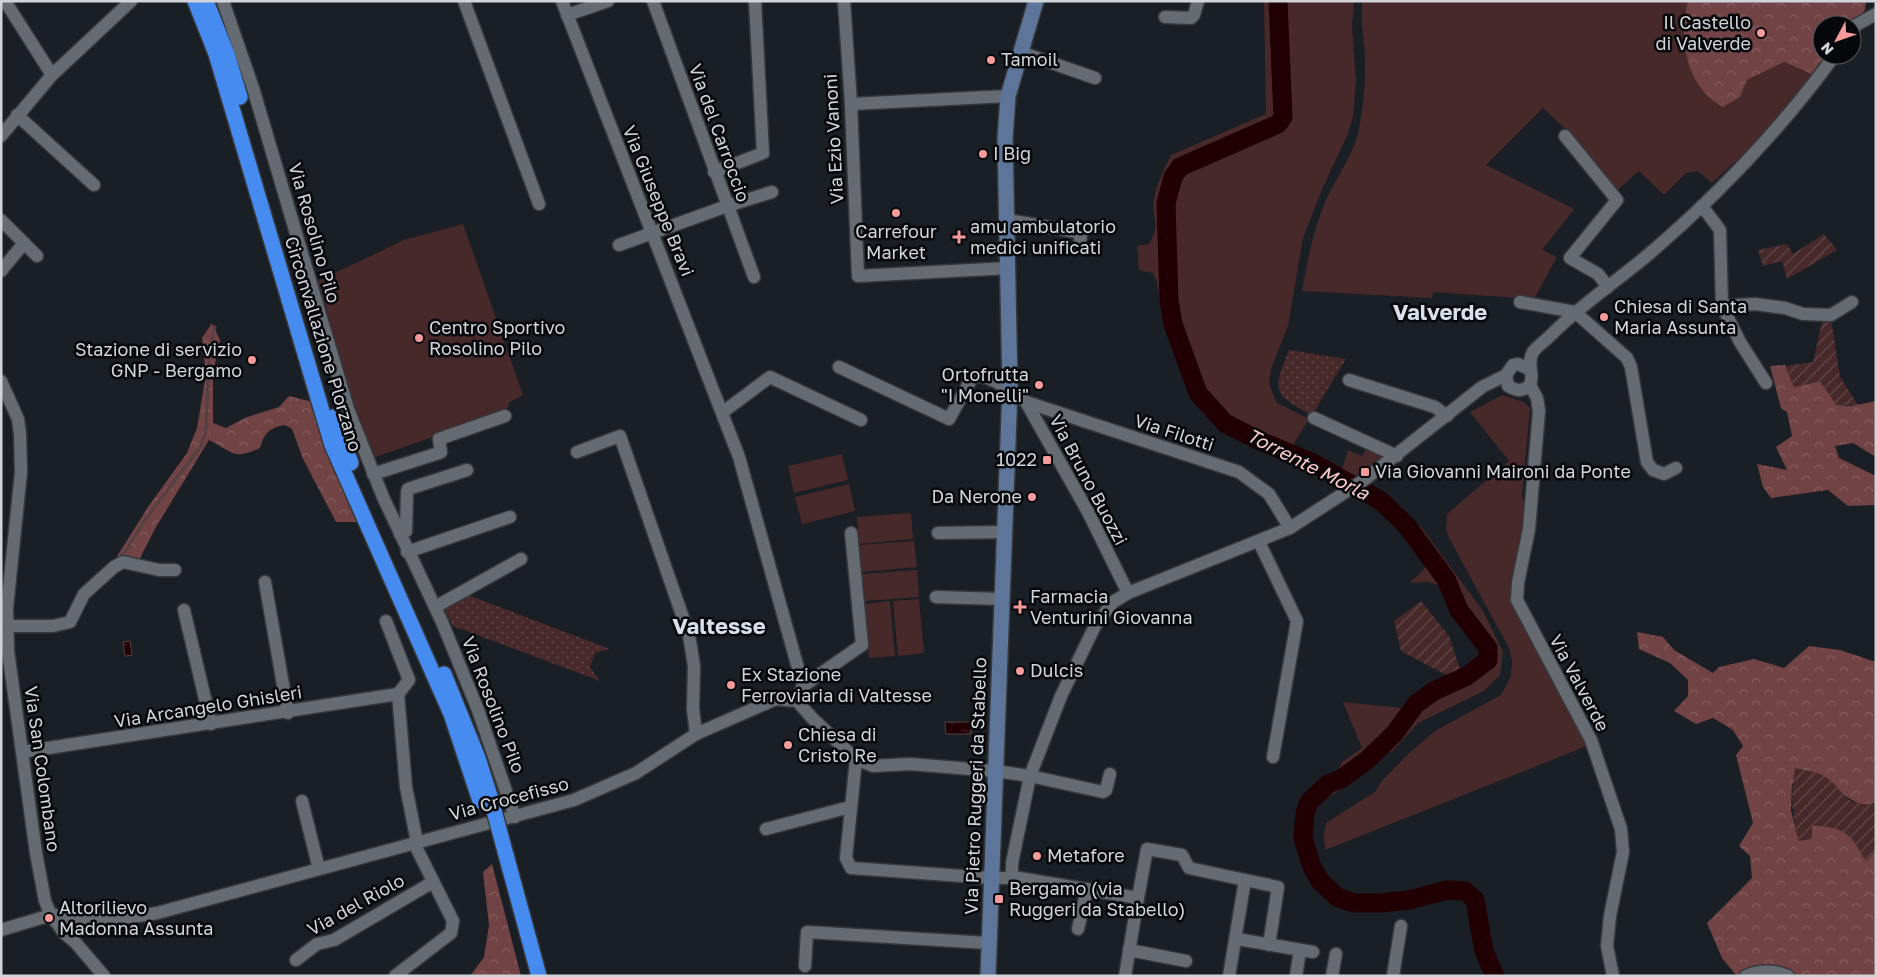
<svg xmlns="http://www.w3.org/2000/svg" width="1877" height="977" font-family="'Golos Text',sans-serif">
  <defs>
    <pattern id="forest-crowns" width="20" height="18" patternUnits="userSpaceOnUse" patternTransform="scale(1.25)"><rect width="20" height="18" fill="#714344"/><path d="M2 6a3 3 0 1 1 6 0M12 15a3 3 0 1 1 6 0" fill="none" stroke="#845d5e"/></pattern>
    <pattern id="park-dots" width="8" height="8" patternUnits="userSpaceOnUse" patternTransform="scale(1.25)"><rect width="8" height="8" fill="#48292a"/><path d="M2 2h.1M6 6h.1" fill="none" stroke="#614748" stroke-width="1.8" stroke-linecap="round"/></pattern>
    <pattern id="garden-furrows" width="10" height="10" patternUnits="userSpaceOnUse" patternTransform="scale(1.25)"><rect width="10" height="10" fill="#48292a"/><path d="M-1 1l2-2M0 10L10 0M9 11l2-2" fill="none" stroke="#614748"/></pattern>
    <pattern id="water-ripples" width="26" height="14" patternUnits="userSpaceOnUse" patternTransform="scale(1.25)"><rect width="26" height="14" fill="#200003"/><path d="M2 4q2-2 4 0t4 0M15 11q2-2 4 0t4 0" fill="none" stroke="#3f2427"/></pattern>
  </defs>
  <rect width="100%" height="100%" fill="#1a1e25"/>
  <g fill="#48292a">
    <path d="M1264,1h90l-2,25 4,55 -3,36 -6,19 -24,51 -20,51 -15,88 -17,43 -2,15 8,19 32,16 -16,26c-20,-9 -50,-20 -67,-31 -24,-17 -34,-47 -42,-73l-9,14 -13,-41 -5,-32 -4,-9 -14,-3 -2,-24 12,-2c13,-21 2,-25 5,-45 3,-16 10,-29 17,-44l95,-41z"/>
    <path d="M1363,1h325l-5,21 57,75 7,-17 37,-18 30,13 -54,64 -48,44 -14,-12 -12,2 -22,22 -25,-24 -24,21 -42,-56 -30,-28 -57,57 88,44 -32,41 15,7 -23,42 -101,-7 -1,6 -130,-7c6,-33 12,-65 26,-95 10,-21 24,-40 30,-62 5,-25 8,-51 7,-76 0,-19 -6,-37 -2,-57z"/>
    <path d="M463,224l60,171 -13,7 -4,9 -133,47 -19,-53 -36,-124 86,-41z"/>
    <path d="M1502,395l22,7 6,6 -8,88 6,17 -16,68 1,21 12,27 62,117 -262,104 -1,-15 2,-12 49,-31 6,-10 27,-28 27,-23 66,-36 10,-19 1,-16 -3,-12 -60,-110 -3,-9 1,-15 62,-53 -39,-49z"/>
    <path d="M1367,447l16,9 -28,20 -13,-7 6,-19 14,6z"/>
    <path d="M842,454l6,26 -54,13 -6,-27z"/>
    <path d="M849,484l6,27 -53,13 -7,-27z"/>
    <path d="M1396,504l26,24 61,83 20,41 -3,23 -16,16 -66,32 -25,28 -9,2c-15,22 -37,32 -59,46l17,-37 20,-14 -19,-46 58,6 11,-13 19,-11 34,-2 17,-11 9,-8 2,-6 -1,-5 -6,-10 -14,-10 -12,-14 -9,-19 -13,-14 -9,-3 -19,1 17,-17 -29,-43 -11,-7z"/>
    <path d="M911,513l2,26 -54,5 -2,-27z"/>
    <path d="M914,541l3,26 -55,5 -2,-27z"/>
    <path d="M917,570l2,27 -54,4 -3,-27z"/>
    <path d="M919,599l5,54 -26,3 -5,-55z"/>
    <path d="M890,601l5,55 -26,2 -5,-54z"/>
  </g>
  <g fill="url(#forest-crowns)">
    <path d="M1688,1h178l-1,9 -13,15h-30v30h7l-15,20 -30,-13 -37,18 -7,17 -17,10c-37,-20 -45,-68 -35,-106z"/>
    <path d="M212,323l8,17 -7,33v50l13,5 21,-11 32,-10 10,-11 24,6 44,120h-21l-33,-63 -11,-30 -7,-4c-16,3 -20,7 -25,23 -28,13 -28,3 -51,-8l-53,87 -18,35 -22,-4 32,-51 39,-54 10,-25 9,-54 -4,-36z"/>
    <path d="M1785,365l9,22 26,-6 17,24 14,1 25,-5v56l-23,-14 -18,3 4,12 37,18v29l-28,1 -20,-16 -57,8 -8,-11 -6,-23 30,6 -11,-23 16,-11 -5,-24 -6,-4 -11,-42z"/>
    <path d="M1637,632l26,5 11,13 39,23 6,-6 35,-8 30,9 25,-22 31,4 36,12v141l-15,2 -16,-9 -22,-20 -31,8 -1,27 8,30 13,-15c33,0 39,7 54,35l10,-11v126h-139l-15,-18 -15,-35 45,-45 -2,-22 -11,-10 14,-23 -17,-68 7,-9 -10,-16 -20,-12 -17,6 -22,-13 14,-15v-16l-18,-17 -31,-14z"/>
    <path d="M492,864l29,112h-51l14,-19 5,-32 -6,-53z"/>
  </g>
  <g fill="url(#park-dots)">
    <path d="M1289,350l57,9 -34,56c-39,-20 -40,-24 -23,-65z"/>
    <path d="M468,595l142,54 -15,4 -5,14 10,14 -147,-55 -9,-18z"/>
  </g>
  <g fill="url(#garden-furrows)">
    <path d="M1824,234l13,16 -50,29 -5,-18 -19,5 -5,-16 29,-6 6,10z"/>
    <path d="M1831,319l9,58 18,28h-22l-16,-24 -26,6 -9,-21 28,-4 9,-40z"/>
    <path d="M1421,601l28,35 11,34 -12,6 -47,-25 -7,-30z"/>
    <path d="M1795,768c8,2 19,3 27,7 23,12 19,34 54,28v47l-10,12c-15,-28 -21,-36 -54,-36v13l-13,2c-7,-26 -9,-47 -4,-73z"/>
  </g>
  <g fill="url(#water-ripples)" stroke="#554043">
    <path d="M130,641l2,14 -7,1 -2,-14z"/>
    <path d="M945,722h26v12h-25z"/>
  </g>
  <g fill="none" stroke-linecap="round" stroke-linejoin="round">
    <path stroke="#554043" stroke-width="3" d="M123,555l22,-35 56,-74 5,-16 3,-78 6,-25"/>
    <path stroke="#200003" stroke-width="19" d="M1278,1l5,116 -5,7 -98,43 -7,10 -7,26 3,97 4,24 25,69 27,30 35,18 53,22 68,38 26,25 39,53 13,31 29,38v12l-21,16 -33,15 -18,13 -22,30 -28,27 -25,18 -13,5 -19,18 -4,11 -2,25 9,29 8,14 17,16 17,6h27l28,-3 38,-10 18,1 10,9 9,51 11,25"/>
    <g stroke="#37393e" stroke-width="15">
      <g id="street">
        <path d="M5,1l47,74"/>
        <path d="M223,1l30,87 95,321 35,88 59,125 36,88 37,107"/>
        <path d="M464,1l75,203"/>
        <path d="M562,1l177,456 64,229 -6,15"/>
        <path d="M653,1l101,276"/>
        <path d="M844,1l7,103 7,172 151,-8"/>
        <path d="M567,15l41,-14"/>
        <path d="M1165,17l26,1 3,-3 4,-14"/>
        <path d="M1852,32l4,-7 20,-11"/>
        <path d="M1020,52l75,26"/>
        <path d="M851,104l157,-8"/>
        <path d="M17,115l77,70"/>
        <path d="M1,136l51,-61 79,-74"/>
        <path d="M1565,136l52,64 -47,58 28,16 10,13"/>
        <path d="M714,172l49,-19 -8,-152"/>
        <path d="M1702,206l18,24 2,76 18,36 26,41"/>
        <path d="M1,220l36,36"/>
        <path d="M1008,220l69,12 4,3 -2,13"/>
        <path d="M619,245l108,-39 45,-14"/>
        <path d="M1,271l23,-28"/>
        <path d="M1520,302l55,10 52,46 4,9 16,95 6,8 11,4 12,-6"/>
        <path d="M1722,306l33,-2 30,4 18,6 28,1 21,-13"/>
        <path d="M839,367l110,52 24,-43c16,-2 41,16 53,26l62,110 40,81"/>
        <path d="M1506,375l2,11c9,5 15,6 22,-1 5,-12 -4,-21 3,-33 4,-6 11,-10 17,-16 30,-31 66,-54 99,-82 69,-59 132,-125 186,-199"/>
        <path d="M1349,380l86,27 12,9"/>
        <path d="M1,381l17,38 2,15 1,38 -14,136 1,43 28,202 9,48 6,14 13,18 11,9 29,34"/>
        <path d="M1530,385l7,13 2,13 -10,118 -11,54 -1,17 74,140 30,89 2,23 -13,64 -3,30 6,30"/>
        <path d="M1026,402l213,70 30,22 21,34"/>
        <path d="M723,412l47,-35 91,43"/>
        <path d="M1314,418l83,38"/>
        <path d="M577,452l43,-16 69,199 5,31 -1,43 3,25"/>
        <path d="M373,474l66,-21 2,-1 -2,-13 66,-23"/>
        <path d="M938,533l67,-1"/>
        <path d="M400,534l6,-3 1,-39 1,-3 59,-19"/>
        <path d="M1259,542l38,79 -24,136"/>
        <path d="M407,552l103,-35"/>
        <path d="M265,582l23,131"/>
        <path d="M936,597l66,2"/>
        <path d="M435,607l86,-48"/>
        <path d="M184,610l27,114"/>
        <path d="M7,626h46l17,-4 14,-28 30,-27 9,-5 36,8h16"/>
        <path d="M803,686l59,-41 -11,-112"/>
        <path d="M398,694l8,93 11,55"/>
        <path d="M22,752l376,-58 11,-14 -23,-59"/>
        <path d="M856,759l-10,99 5,10 139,10h29l119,20 -13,78"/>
        <path d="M302,801l17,68"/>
        <path d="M766,829l84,-22"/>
        <path d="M1012,877v-14l18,-87 31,-80 34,-70 18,-24 15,-9 162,-65 74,-48 118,-93 24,-12 7,-10 5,-1 11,5"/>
        <path d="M1138,898l9,-49 35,6 7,13 56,12"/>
        <path d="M53,915c36,5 68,5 104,-2l417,-113 62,-27 60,-39 80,-35 21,2 16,18 43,40 17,7 37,-2 85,7 35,5 73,16 3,-2 4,-16"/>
        <path d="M1078,929l9,-40"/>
        <path d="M1,930l50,-15"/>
        <path d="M1237,939l76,13"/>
        <path d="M1129,950l57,11"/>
        <path d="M296,960l21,-16 17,-4 99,-58"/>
        <path d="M805,966l2,-34 181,11"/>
        <path d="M395,976l56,-43 2,-12 -39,-78"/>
        <path d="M1229,976l16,-96 33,7 -9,58"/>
        <path d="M1296,976l4,-26"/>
        <path d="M1332,976l4,-22"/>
        <path d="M1393,976l8,-50"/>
        <path d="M1746,976c13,-6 29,-6 42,0"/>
      </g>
    </g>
    <g stroke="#37393e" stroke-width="18">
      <path id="secondary" d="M988,976l22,-588 -5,-249 3,-43 28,-95"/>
    </g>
    <g stroke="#37393e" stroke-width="18">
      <g id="highway">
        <path d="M195,1l21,53 116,391 119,269 29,87"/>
        <path d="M206,1l21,53 13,43"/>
        <path d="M333,417l18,46"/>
        <path d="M444,674l34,84 12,38"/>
        <path d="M506,855l33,121"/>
      </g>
    </g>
    <use href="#street" stroke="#666b72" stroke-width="12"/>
    <use href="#secondary" stroke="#5c7598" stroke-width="15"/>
    <use href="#highway" stroke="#468bf0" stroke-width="15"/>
    <g stroke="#37393e" stroke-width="18" stroke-linecap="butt">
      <path id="highway-bridge" d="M490,796l16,59"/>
    </g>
    <use href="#highway-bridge" stroke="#468bf0" stroke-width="15"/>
  </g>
  <g fill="#f59b9c" stroke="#07080b" stroke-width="2">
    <circle cx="1761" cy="33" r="5"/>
    <circle cx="991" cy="60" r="5"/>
    <circle cx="983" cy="154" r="5"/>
    <circle cx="896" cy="213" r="5"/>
    <path d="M956.5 229.5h5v5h5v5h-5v5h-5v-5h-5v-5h5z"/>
    <circle cx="1604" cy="317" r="5"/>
    <circle cx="419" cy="338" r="5"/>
    <circle cx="252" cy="360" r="5"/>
    <circle cx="1039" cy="385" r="5"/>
    <rect x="1042" y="455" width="10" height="10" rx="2.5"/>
    <rect x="1360" y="467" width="10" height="10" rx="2.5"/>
    <circle cx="1032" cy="497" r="5"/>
    <path d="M1017.5 599.5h5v5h5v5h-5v5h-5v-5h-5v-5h5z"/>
    <circle cx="1020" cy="671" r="5"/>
    <circle cx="731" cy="685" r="5"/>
    <circle cx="788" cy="745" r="5"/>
    <circle cx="1037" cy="856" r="5"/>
    <rect x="994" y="894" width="10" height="10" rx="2.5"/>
    <circle cx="49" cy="918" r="5"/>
  </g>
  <g text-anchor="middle" stroke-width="5" stroke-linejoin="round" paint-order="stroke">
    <g font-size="18" fill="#d1d4d8" stroke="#07080b" text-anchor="start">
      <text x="1751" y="29" text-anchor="end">Il Castello<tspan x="1751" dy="21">di Valverde</tspan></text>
      <text x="1001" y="66">Tamoil</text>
      <text x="993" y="160">I Big</text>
      <text x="970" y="233">amu ambulatorio<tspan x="970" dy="21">medici unificati</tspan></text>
      <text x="896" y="238" text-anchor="middle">Carrefour<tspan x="896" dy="21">Market</tspan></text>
      <text x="1614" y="313">Chiesa di Santa<tspan x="1614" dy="21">Maria Assunta</tspan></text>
      <text x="429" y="334">Centro Sportivo<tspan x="429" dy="21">Rosolino Pilo</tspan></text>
      <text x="242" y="356" text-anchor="end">Stazione di servizio<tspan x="242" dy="21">GNP - Bergamo</tspan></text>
      <text x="1029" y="381" text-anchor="end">Ortofrutta<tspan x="1029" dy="21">"I Monelli"</tspan></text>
      <text x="1037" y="466" text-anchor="end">1022</text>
      <text x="1375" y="478">Via Giovanni Maironi da Ponte</text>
      <text x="1022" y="503" text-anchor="end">Da Nerone</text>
      <text x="1030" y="603">Farmacia<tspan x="1030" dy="21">Venturini Giovanna</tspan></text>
      <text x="1030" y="677">Dulcis</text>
      <text x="741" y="681">Ex Stazione<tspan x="741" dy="21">Ferroviaria di Valtesse</tspan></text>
      <text x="798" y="741">Chiesa di<tspan x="798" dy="21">Cristo Re</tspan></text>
      <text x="1047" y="862">Metafore</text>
      <text x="1009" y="895">Bergamo (via<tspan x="1009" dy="21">Ruggeri da Stabello)</tspan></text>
      <text x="59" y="914">Altorilievo<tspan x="59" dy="21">Madonna Assunta</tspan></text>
    </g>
    <g font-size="18" fill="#d1d4d8" stroke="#07080b">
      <text transform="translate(719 133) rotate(70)" y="6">Via del Carroccio</text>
      <text transform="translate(834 139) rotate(-93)" y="6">Via Ezio Vanoni</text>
      <text transform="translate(658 201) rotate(68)" y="6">Via Giuseppe Bravi</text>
      <text transform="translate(314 233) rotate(74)" y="6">Via Rosolino Pilo</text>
      <text transform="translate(323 344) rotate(73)" y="6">Circonvallazione Plorzano</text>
      <text transform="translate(1174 433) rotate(18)" y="6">Via Filotti</text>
      <text transform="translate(1088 480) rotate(62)" y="6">Via Bruno Buozzi</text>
      <text transform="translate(1579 683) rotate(62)" y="6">Via Valverde</text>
      <text transform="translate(493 705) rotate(69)" y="6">Via Rosolino Pilo</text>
      <text transform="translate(208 707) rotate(-9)" y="6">Via Arcangelo Ghisleri</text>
      <text transform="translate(42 769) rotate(82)" y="6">Via San Colombano</text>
      <text transform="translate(976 786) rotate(-88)" y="6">Via Pietro Ruggeri da Stabello</text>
      <text transform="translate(509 799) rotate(-15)" y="6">Via Crocefisso</text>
      <text transform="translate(356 905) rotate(-29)" y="6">Via del Riolo</text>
    </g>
    <g font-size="19" font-style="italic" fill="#fbcac9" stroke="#07080b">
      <text transform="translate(1308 464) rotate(27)" y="7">Torrente Morla</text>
    </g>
    <g font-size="22" font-weight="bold" fill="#d9dfe8" stroke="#07080b">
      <text x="1440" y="320">Valverde</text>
      <text x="719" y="634">Valtesse</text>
    </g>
  </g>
  <rect width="1877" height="977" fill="none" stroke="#d1d4d8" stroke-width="5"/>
  <g transform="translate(1837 40) rotate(229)"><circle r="24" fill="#07080b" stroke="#585a5d"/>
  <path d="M0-4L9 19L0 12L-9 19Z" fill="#f59b9c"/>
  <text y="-8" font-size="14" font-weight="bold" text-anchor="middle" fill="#d1d4d8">N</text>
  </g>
</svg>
